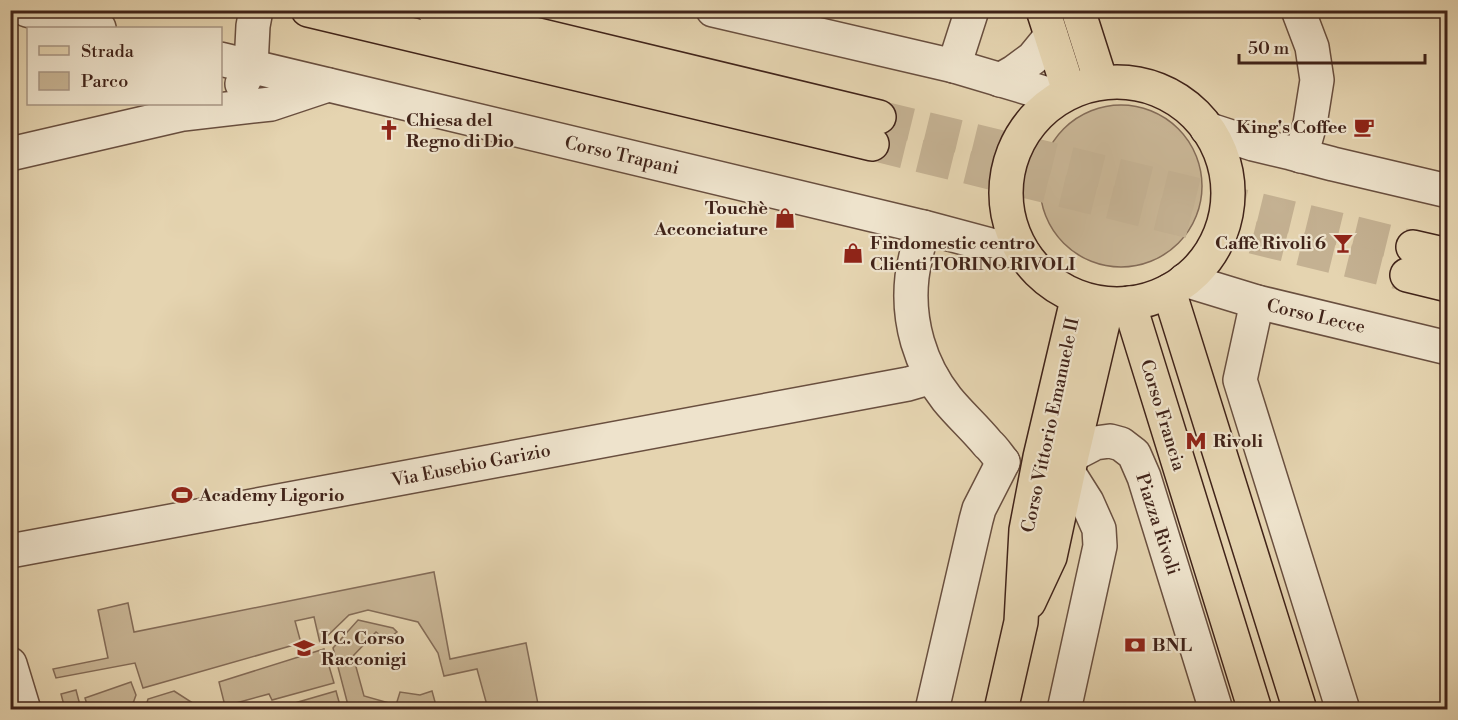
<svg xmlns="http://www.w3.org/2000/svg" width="1458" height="720" font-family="'Libre Bodoni',serif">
  <rect width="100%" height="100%" fill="#e5d4b0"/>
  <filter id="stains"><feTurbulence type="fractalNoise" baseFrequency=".00333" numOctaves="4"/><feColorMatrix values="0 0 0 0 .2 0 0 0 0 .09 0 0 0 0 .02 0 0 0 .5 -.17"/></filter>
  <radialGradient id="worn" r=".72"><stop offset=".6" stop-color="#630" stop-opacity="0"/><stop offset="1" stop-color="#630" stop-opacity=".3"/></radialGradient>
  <g fill="#c9b696" stroke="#846c58" stroke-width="1.5">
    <circle cx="1121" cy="186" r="81"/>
    <path d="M434,572l16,87 76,-16 13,66h-51l-11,-40 -33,7 -6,-23 -20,-31 -50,-12 -19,5 -29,28 -6,-26 -19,4 6,22 -158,45 -8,-25 -79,15 -3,-9 55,-11 -10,-48 30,-7 6,29z"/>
    <path d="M358,620l35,8 4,4 -11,8 -10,-8 -23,24 11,40 32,9 4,-13 20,3 12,-4 5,18h-88l-16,-61z"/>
    <path d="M324,649l10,34 -62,17 -3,-6 -44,12 -6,-24z"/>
    <path d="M131,682l5,13 -5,14h-38l-5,-1 -3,-10z"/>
    <path d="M76,690l5,19h-16l-4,-15z"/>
    <path d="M174,691l22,14 -1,4h-50l3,-10z"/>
    <path d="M336,691l5,18h-67z"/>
  </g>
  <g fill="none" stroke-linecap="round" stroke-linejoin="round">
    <g stroke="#c4b192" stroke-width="33" stroke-dasharray="33 16" stroke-linecap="butt">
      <path d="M879,117l534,130"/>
      <path d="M872,144l535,131"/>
    </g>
    <g stroke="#694f3f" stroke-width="36">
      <g id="minor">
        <path d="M27,10l72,18"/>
        <path d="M713,10l241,56 104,31"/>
        <path d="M1298,10l14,37 5,33 -7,44 -9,32"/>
        <path d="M220,59l703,168 101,27"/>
        <path d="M954,66l18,-56"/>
        <path d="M1000,80l14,-8 19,-14 18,-22"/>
        <path d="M242,84l9,-18 2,-40 3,-16"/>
        <path d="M1207,129l46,15 38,9 42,11 115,27"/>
        <path d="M10,154l173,-40 88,-10 57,-19"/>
        <path d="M923,227c-4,17 -9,34 -11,50 -5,44 8,88 35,122 13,16 28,29 41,45 6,5 10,12 15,18"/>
        <path d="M1185,280l72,22 191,46"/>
        <path d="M1257,302l-17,78 103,330"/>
        <path d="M1072,455l23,-12 15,-2 11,3 13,10 10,23 72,233"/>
        <path d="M10,551l898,-167 24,-7"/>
        <path d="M10,664l14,46"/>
        <path d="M932,710l44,-190 3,-11 24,-47"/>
        <path d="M1064,710l36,-164 -1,-17 -12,-27 -19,-30"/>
      </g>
    </g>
    <g stroke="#402319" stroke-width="36">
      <g id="major">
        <path d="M308,10l564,134"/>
        <path d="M434,10l445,107"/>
        <path d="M1043,10l26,81"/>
        <path d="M1078,10l23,72"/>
        <circle cx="1117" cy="193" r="111"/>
        <path d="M1413,247l35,8"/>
        <path d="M1407,275l41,10"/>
        <path d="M1169,291l131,419"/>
        <path d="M1129,303l126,407"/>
        <path d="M1029,602l21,-45 22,-102 35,-149"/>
        <path d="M1001,710l20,-88 5,-92 14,-73 37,-157"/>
      </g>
    </g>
    <use href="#minor" stroke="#eee3cc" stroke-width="33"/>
    <use href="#major" stroke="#e5d4b0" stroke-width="33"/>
  </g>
  <defs>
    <g id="cafe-bare" transform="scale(1.62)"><path d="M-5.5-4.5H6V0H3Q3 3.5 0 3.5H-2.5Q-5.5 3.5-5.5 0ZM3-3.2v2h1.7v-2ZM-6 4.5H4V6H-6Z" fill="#8f2418" stroke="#eee3cc" stroke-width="2.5" paint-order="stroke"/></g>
    <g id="church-bare" transform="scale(1.62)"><path d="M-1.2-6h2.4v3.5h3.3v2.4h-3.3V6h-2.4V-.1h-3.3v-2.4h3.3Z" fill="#8f2418" stroke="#eee3cc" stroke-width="2.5" paint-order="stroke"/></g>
    <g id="shop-bare" transform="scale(1.62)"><path d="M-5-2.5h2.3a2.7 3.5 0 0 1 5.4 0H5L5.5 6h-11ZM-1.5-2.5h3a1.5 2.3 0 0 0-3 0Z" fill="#8f2418" stroke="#eee3cc" stroke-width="2.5" paint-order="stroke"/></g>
    <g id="bar-bare" transform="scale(1.62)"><path d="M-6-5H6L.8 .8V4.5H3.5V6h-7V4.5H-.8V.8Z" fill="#8f2418" stroke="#eee3cc" stroke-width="2.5" paint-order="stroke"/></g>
    <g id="metro-bare" transform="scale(1.62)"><path d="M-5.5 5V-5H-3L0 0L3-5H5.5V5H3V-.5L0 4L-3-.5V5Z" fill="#8f2418" stroke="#eee3cc" stroke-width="2.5" paint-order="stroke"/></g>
    <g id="stadium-bare" transform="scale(1.62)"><path d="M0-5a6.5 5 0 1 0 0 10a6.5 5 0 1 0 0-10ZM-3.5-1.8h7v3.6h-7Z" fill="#8f2418" stroke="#eee3cc" stroke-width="2.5" paint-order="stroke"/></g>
    <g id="bank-bare" transform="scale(1.62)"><path d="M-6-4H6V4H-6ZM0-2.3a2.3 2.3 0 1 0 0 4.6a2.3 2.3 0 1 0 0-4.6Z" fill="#8f2418" stroke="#eee3cc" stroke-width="2.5" paint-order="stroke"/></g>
    <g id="school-bare" transform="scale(1.62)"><path d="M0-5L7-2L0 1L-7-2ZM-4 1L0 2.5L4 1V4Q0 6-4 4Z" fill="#8f2418" stroke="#eee3cc" stroke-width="2.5" paint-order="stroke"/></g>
  </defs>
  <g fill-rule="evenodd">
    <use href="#cafe-bare" x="1364" y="127"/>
    <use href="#church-bare" x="389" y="130"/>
    <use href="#shop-bare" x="785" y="218"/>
    <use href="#bar-bare" x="1343" y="243"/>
    <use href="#shop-bare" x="853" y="253"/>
    <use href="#metro-bare" x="1196" y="441"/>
    <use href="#stadium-bare" x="182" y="495"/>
    <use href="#bank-bare" x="1135" y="645"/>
    <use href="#school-bare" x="304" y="648"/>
  </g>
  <g text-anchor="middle" stroke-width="4.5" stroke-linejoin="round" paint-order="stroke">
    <g font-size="18" font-weight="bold" fill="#402319" stroke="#eee3cc" text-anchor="start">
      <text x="406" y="126">Chiesa del<tspan x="406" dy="21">Regno di Dio</tspan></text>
      <text x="1347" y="133" text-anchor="end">King's Coffee</text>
      <text x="768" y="214" text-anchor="end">Touchè<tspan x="768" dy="21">Acconciature</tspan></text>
      <text x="870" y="249">Findomestic centro<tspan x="870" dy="21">Clienti TORINO RIVOLI</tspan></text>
      <text x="1326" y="249" text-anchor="end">Caffè Rivoli 6</text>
      <text x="1213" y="447">Rivoli</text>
      <text x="199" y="501">Academy Ligorio</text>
      <text x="321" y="644">I.C. Corso<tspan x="321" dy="21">Racconigi</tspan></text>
      <text x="1152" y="651">BNL</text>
    </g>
    <g font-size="18" fill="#402319" stroke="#eee3cc">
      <text transform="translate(622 155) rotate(13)" y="6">Corso Trapani</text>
      <text transform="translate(1316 316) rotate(13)" y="6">Corso Lecce</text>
      <text transform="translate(1163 415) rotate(73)" y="6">Corso Francia</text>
      <text transform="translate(1050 425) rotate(-78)" y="6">Corso Vittorio Emanuele II</text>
      <text transform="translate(471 465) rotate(-11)" y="6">Via Eusebio Garizio</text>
      <text transform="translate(1158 524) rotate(72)" y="6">Piazza Rivoli</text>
    </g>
  </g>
  <rect width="1458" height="720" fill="none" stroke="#e5d4b0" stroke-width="36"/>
  <rect x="12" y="12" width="1434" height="696" fill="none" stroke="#402319" stroke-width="3"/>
  <rect x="18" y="18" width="1422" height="684" fill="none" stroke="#402319" stroke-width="1.5"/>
  <rect x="27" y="27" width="195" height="78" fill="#eee3cc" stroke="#a89684" stroke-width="1.5"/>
  <rect x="39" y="46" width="30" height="9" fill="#e5d4b0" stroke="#a89684" stroke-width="1.5"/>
  <text x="81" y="57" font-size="18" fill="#402319">Strada</text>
  <rect x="39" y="72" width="30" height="18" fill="#c9b696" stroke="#a89684" stroke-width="1.5"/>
  <text x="81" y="87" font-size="18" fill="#402319">Parco</text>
  <path d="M1239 54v9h186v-9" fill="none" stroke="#402319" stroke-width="3"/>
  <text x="1248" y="54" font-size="18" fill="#402319" stroke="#eee3cc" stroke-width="4.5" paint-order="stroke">50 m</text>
  <rect width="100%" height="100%" filter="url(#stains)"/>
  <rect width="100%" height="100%" fill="url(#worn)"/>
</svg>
